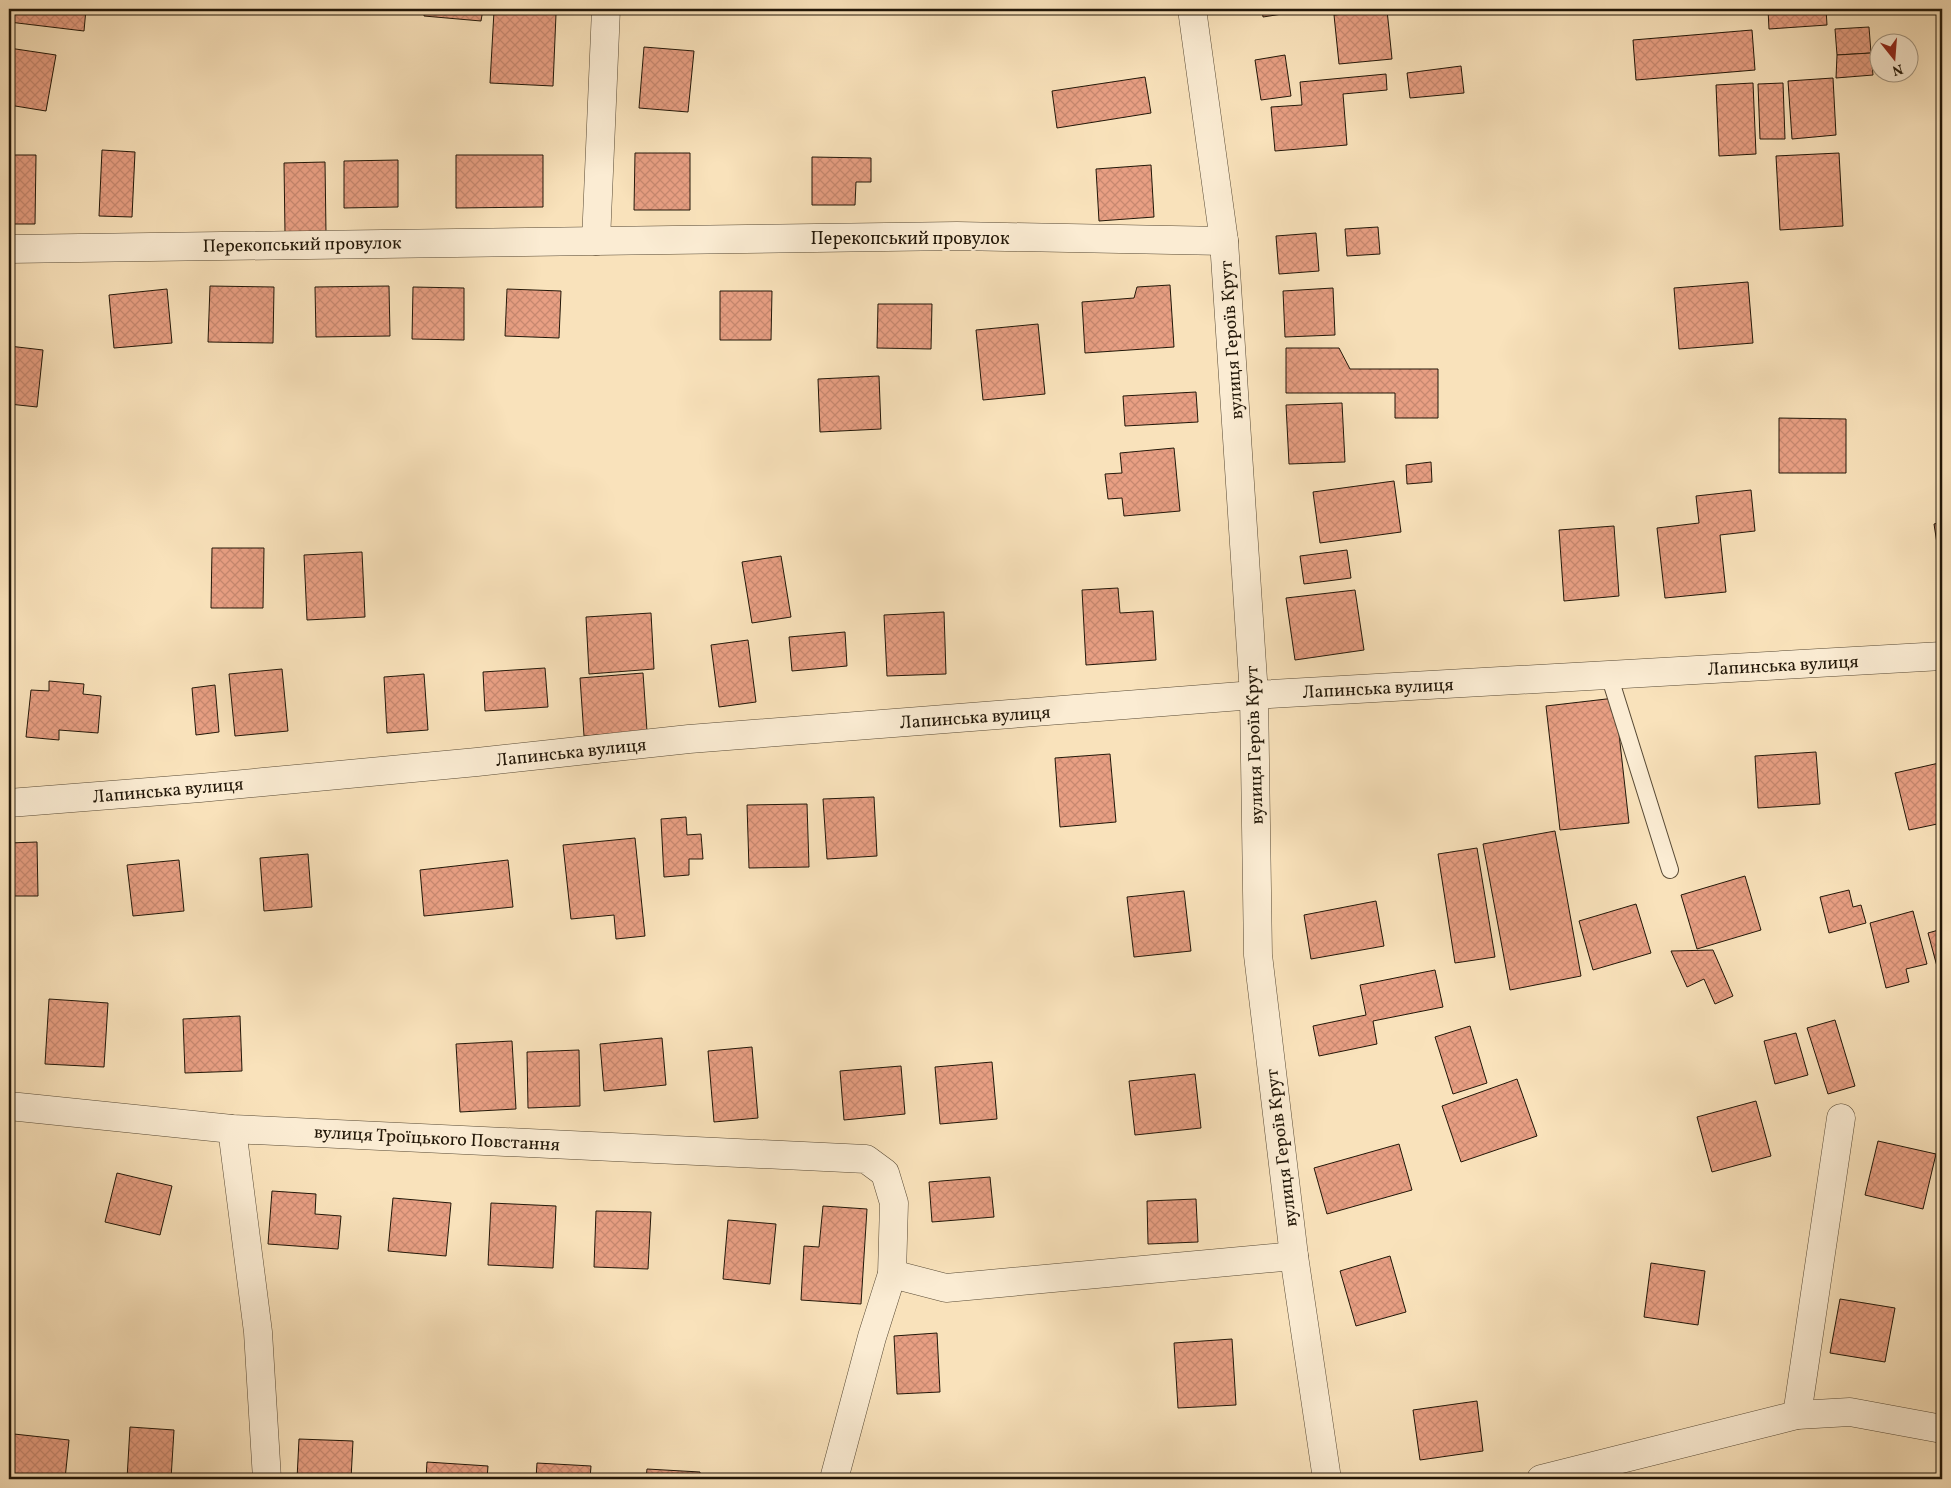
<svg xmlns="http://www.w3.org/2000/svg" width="1951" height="1488" font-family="Vollkorn,serif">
  <defs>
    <pattern id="building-cross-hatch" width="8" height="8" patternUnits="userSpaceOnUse" patternTransform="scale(1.25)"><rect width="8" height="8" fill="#e89f83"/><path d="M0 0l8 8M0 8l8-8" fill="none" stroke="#c78870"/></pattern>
  </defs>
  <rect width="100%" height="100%" fill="#f9e2bb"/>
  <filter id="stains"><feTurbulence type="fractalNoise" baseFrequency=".004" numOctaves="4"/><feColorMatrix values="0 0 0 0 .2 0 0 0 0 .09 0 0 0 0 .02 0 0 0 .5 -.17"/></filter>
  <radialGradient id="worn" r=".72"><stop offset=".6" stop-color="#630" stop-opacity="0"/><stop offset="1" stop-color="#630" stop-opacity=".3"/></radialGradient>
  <g fill="url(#building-cross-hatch)" stroke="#221708">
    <path d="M9,9h77l-2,22 -75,-9z"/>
    <path d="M424,9h59l-2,12 -57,-5z"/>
    <path d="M1262,9h52l-51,8z"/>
    <path d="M1768,9h58l1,16 -58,4z"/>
    <path d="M1387,10l5,49 -53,5 -5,-49z"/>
    <path d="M494,11l62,3 -3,72 -63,-3z"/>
    <path d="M1869,27l2,26 -34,2 -2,-26z"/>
    <path d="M1752,30l3,40 -119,10 -3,-40z"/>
    <path d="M644,47l50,4 -6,61 -49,-4z"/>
    <path d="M9,48l47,7 -10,56 -37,-6z"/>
    <path d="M1871,53l2,22 -37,3 1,-23z"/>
    <path d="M1285,55l6,41 -30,4 -6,-40z"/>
    <path d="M1461,66l3,27 -54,5 -3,-25z"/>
    <path d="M1386,74l1,16 -44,4 4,51 -72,6 -4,-44 31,-2 -2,-23z"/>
    <path d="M1145,77l6,36 -94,15 -5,-37z"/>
    <path d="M1833,78l3,57 -44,4 -4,-58z"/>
    <path d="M1753,83l3,71 -37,2 -3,-71z"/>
    <path d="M1783,83l2,56h-25l-2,-55z"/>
    <path d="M102,150l33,2 -3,65 -33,-1z"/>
    <path d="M635,153h55v57h-56z"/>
    <path d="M1839,153l4,73 -63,4 -4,-74z"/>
    <path d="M9,155h27l-1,69h-26z"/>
    <path d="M456,155h87v52l-87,1z"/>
    <path d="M812,157l59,1v24h-15l-1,23h-43z"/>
    <path d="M398,160v47l-54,1v-47z"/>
    <path d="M325,162l1,71 -41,1 -1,-71z"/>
    <path d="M1151,165l3,52 -55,4 -3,-52z"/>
    <path d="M1378,227l2,27 -33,2 -2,-27z"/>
    <path d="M1316,233l3,38 -40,3 -3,-38z"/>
    <path d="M1748,282l5,61 -74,6 -5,-61z"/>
    <path d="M1170,285l4,62 -89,6 -3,-51 52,-4 3,-11z"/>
    <path d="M210,286l64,1 -1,56 -65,-1z"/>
    <path d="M389,286l1,50 -74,1 -1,-50z"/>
    <path d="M413,287l51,1v52l-52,-1z"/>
    <path d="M1333,288l2,47 -50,2 -2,-46z"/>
    <path d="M167,289l5,54 -58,5 -5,-53z"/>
    <path d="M507,289l54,2 -2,47 -54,-2z"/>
    <path d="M720,291h52l-1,49h-51z"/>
    <path d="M878,304h54l-1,45 -54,-1z"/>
    <path d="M1038,324l7,70 -62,6 -7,-70z"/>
    <path d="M9,346l34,4 -6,57 -28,-3z"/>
    <path d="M1286,348h53l11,21h88v49h-43v-25h-109z"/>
    <path d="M879,376l2,53 -61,3 -2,-53z"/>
    <path d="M1196,392l2,30 -73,4 -2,-30z"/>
    <path d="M1342,403l3,59 -56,2 -3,-59z"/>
    <path d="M1779,418l67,1v54h-67z"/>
    <path d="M9,445h2l1,38h-3z"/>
    <path d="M1174,448l6,63 -56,5 -2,-18 -14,1 -3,-25 17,-1 -2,-20z"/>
    <path d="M1431,462l1,20 -25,2 -1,-19z"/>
    <path d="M1394,481l7,51 -81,11 -7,-51z"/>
    <path d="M1751,490l4,41 -35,4 6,57 -61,6 -8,-70 42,-5 -3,-27z"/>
    <path d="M1942,522v54l-8,-52z"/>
    <path d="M1614,526l5,70 -55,5 -5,-71z"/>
    <path d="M212,548h52l-1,60h-52z"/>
    <path d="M1347,550l4,28 -47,6 -4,-28z"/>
    <path d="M362,552l3,65 -58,3 -3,-65z"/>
    <path d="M781,556l10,61 -39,6 -10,-61z"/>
    <path d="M1118,588l2,25 33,-2 3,49 -70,5 -4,-75z"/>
    <path d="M1355,590l9,60 -69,10 -9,-62z"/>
    <path d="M944,612l2,62 -59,2 -3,-61z"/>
    <path d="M651,613l3,56 -65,5 -3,-57z"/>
    <path d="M845,632l2,34 -55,5 -3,-34z"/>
    <path d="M748,640l8,62 -37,5 -8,-62z"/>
    <path d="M545,668l3,39 -63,4 -2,-39z"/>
    <path d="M282,669l6,62 -53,5 -6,-62z"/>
    <path d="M643,673l4,58 -63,5 -4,-58z"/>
    <path d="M424,674l4,56 -41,3 -3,-56z"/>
    <path d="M49,681l35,3 -1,10 18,2 -3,37 -39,-3v10l-33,-3 5,-47 18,1z"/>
    <path d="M215,685l4,47 -23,3 -4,-47z"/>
    <path d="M1615,698l14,125 -69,7 -14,-124z"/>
    <path d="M1816,752l4,52 -62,4 -3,-52z"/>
    <path d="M1110,754l6,68 -56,5 -5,-69z"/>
    <path d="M1939,763l3,15v45l-33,7 -14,-57z"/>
    <path d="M874,797l3,59 -50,3 -4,-60z"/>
    <path d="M807,804l2,63 -60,1 -2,-63z"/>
    <path d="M686,817l1,18 14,-1 2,25h-14v16l-25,2 -3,-58z"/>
    <path d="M1555,831l26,145 -71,14 -27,-146z"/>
    <path d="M635,838l10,98 -29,3 -2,-24 -43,4 -8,-74z"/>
    <path d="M37,842l1,54h-29v-53z"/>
    <path d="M1477,848l18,109 -40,6 -17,-109z"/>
    <path d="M308,854l4,53 -48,4 -4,-53z"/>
    <path d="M179,860l5,51 -51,5 -6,-51z"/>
    <path d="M508,860l5,47 -89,9 -4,-46z"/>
    <path d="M1745,876l16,54 -64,19 -16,-54z"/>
    <path d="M1849,890l4,17 8,-2 5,18 -37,10 -9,-36z"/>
    <path d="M1184,891l7,60 -57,6 -7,-60z"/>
    <path d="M1376,901l8,45 -73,13 -7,-44z"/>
    <path d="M1636,904l15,49 -58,17 -14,-49z"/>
    <path d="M1913,911l14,53 -21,5 3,13 -23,6 -16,-65z"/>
    <path d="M1942,929v56l-14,-52z"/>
    <path d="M1713,950l20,46 -18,8 -11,-25 -17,8 -16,-36z"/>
    <path d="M1435,970l8,37 -70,14 4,23 -58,12 -6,-30 53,-11 -6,-30z"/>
    <path d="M49,999l59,4 -4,64 -59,-3z"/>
    <path d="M240,1016l2,55 -57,2 -2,-54z"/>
    <path d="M1835,1020l20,66 -27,8 -21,-66z"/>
    <path d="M1470,1026l17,57 -34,11 -18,-57z"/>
    <path d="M1796,1033l12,42 -33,9 -11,-43z"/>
    <path d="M662,1038l4,47 -62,6 -4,-47z"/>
    <path d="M512,1041l4,68 -56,3 -4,-68z"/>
    <path d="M752,1047l6,71 -44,4 -6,-71z"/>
    <path d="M579,1050l1,56 -52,2 -1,-56z"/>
    <path d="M992,1062l5,57 -57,5 -5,-57z"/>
    <path d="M901,1066l4,48 -61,6 -4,-49z"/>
    <path d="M1195,1074l6,54 -66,7 -6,-54z"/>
    <path d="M1517,1079l20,57 -76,26 -19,-56z"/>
    <path d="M1756,1101l15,55 -59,16 -15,-55z"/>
    <path d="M1878,1141l58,13 -13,55 -58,-14z"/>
    <path d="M1399,1144l13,46 -85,24 -13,-46z"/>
    <path d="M117,1173l55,13 -12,49 -55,-13z"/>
    <path d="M990,1177l4,40 -62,5 -3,-40z"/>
    <path d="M272,1191l44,3 -1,20 26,2 -3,33 -70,-5z"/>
    <path d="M393,1198l58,5 -5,53 -58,-5z"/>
    <path d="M1196,1199l2,43 -50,2 -1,-43z"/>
    <path d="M491,1203l65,3 -3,62 -65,-3z"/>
    <path d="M823,1206l44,3 -6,95 -60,-4 3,-54 15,1z"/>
    <path d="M596,1211l55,1 -3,57 -54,-2z"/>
    <path d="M728,1220l48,4 -6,60 -47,-5z"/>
    <path d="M1390,1256l16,56 -50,14 -16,-55z"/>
    <path d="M1651,1263l54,8 -7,54 -54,-8z"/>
    <path d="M1840,1299l55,9 -10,54 -55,-9z"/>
    <path d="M937,1333l3,59 -43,2 -3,-58z"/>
    <path d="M1232,1339l4,66 -58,3 -4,-65z"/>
    <path d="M1942,1340v32l-5,-1z"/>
    <path d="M1477,1401l6,50 -63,9 -7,-50z"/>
    <path d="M130,1427l44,3 -3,49h-44z"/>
    <path d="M14,1434l55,6 -4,39h-55z"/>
    <path d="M299,1439l54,2 -2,38h-54z"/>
    <path d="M427,1462l61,4 -1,13h-61z"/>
    <path d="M537,1463l54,3 -1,13h-54z"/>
    <path d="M647,1469l53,3v7h-54z"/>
  </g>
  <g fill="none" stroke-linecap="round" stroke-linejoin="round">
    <g stroke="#584a35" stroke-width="18">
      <path id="service" d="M1609,675l61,195"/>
    </g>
    <g stroke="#584a35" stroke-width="29">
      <g id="minor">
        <path d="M1192,9l32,232 30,454 4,260 36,301 33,223"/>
        <path d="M596,241l10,-232"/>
        <path d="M9,249l948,-13 267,5"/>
        <path d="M9,803l191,-15 277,-26 212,-23 565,-44 688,-39"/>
        <path d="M9,1106l223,23 634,30 19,14 9,30 -2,71 -20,63 -38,142"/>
        <path d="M232,1129l26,203 9,147"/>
        <path d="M892,1274l54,14 348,-32"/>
        <path d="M1797,1415l44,-297"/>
        <path d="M1541,1479l256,-64 53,-3 92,17"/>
      </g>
    </g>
    <use href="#service" stroke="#fbecd3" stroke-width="16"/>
    <use href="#minor" stroke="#fbecd3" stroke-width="28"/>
  </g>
  <g text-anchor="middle" stroke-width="4" stroke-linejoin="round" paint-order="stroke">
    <g font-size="18" fill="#221708" stroke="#fbecd3">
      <text x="910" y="244">Перекопський провулок</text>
      <text transform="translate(302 244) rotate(-1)" y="6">Перекопський провулок</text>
      <text transform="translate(1231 340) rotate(-94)" y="6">вулиця Героїв Крут</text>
      <text transform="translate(1783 665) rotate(-3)" y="6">Лапинська вулиця</text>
      <text transform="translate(1378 688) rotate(-3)" y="6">Лапинська вулиця</text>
      <text transform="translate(975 717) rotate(-4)" y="6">Лапинська вулиця</text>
      <text transform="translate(1254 745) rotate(-92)" y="6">вулиця Героїв Крут</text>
      <text transform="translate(571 752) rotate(-6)" y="6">Лапинська вулиця</text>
      <text transform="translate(168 790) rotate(-5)" y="6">Лапинська вулиця</text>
      <text transform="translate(437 1138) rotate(3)" y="6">вулиця Троїцького Повстання</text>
      <text transform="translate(1281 1148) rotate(-97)" y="6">вулиця Героїв Крут</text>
    </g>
  </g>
  <rect width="1951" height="1488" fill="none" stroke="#f9e2bb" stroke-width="30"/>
  <rect x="10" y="10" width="1931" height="1468" fill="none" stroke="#221708" stroke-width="2.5"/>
  <rect x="15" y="15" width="1921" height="1458" fill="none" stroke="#221708"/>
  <g transform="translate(1894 58) rotate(163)"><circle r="24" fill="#fbecd3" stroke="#a49782"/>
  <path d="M0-4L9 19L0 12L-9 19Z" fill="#8f2418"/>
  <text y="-8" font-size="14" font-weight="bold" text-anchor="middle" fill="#221708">N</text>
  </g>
  <rect width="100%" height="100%" filter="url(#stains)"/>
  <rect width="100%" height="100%" fill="url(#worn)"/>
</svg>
